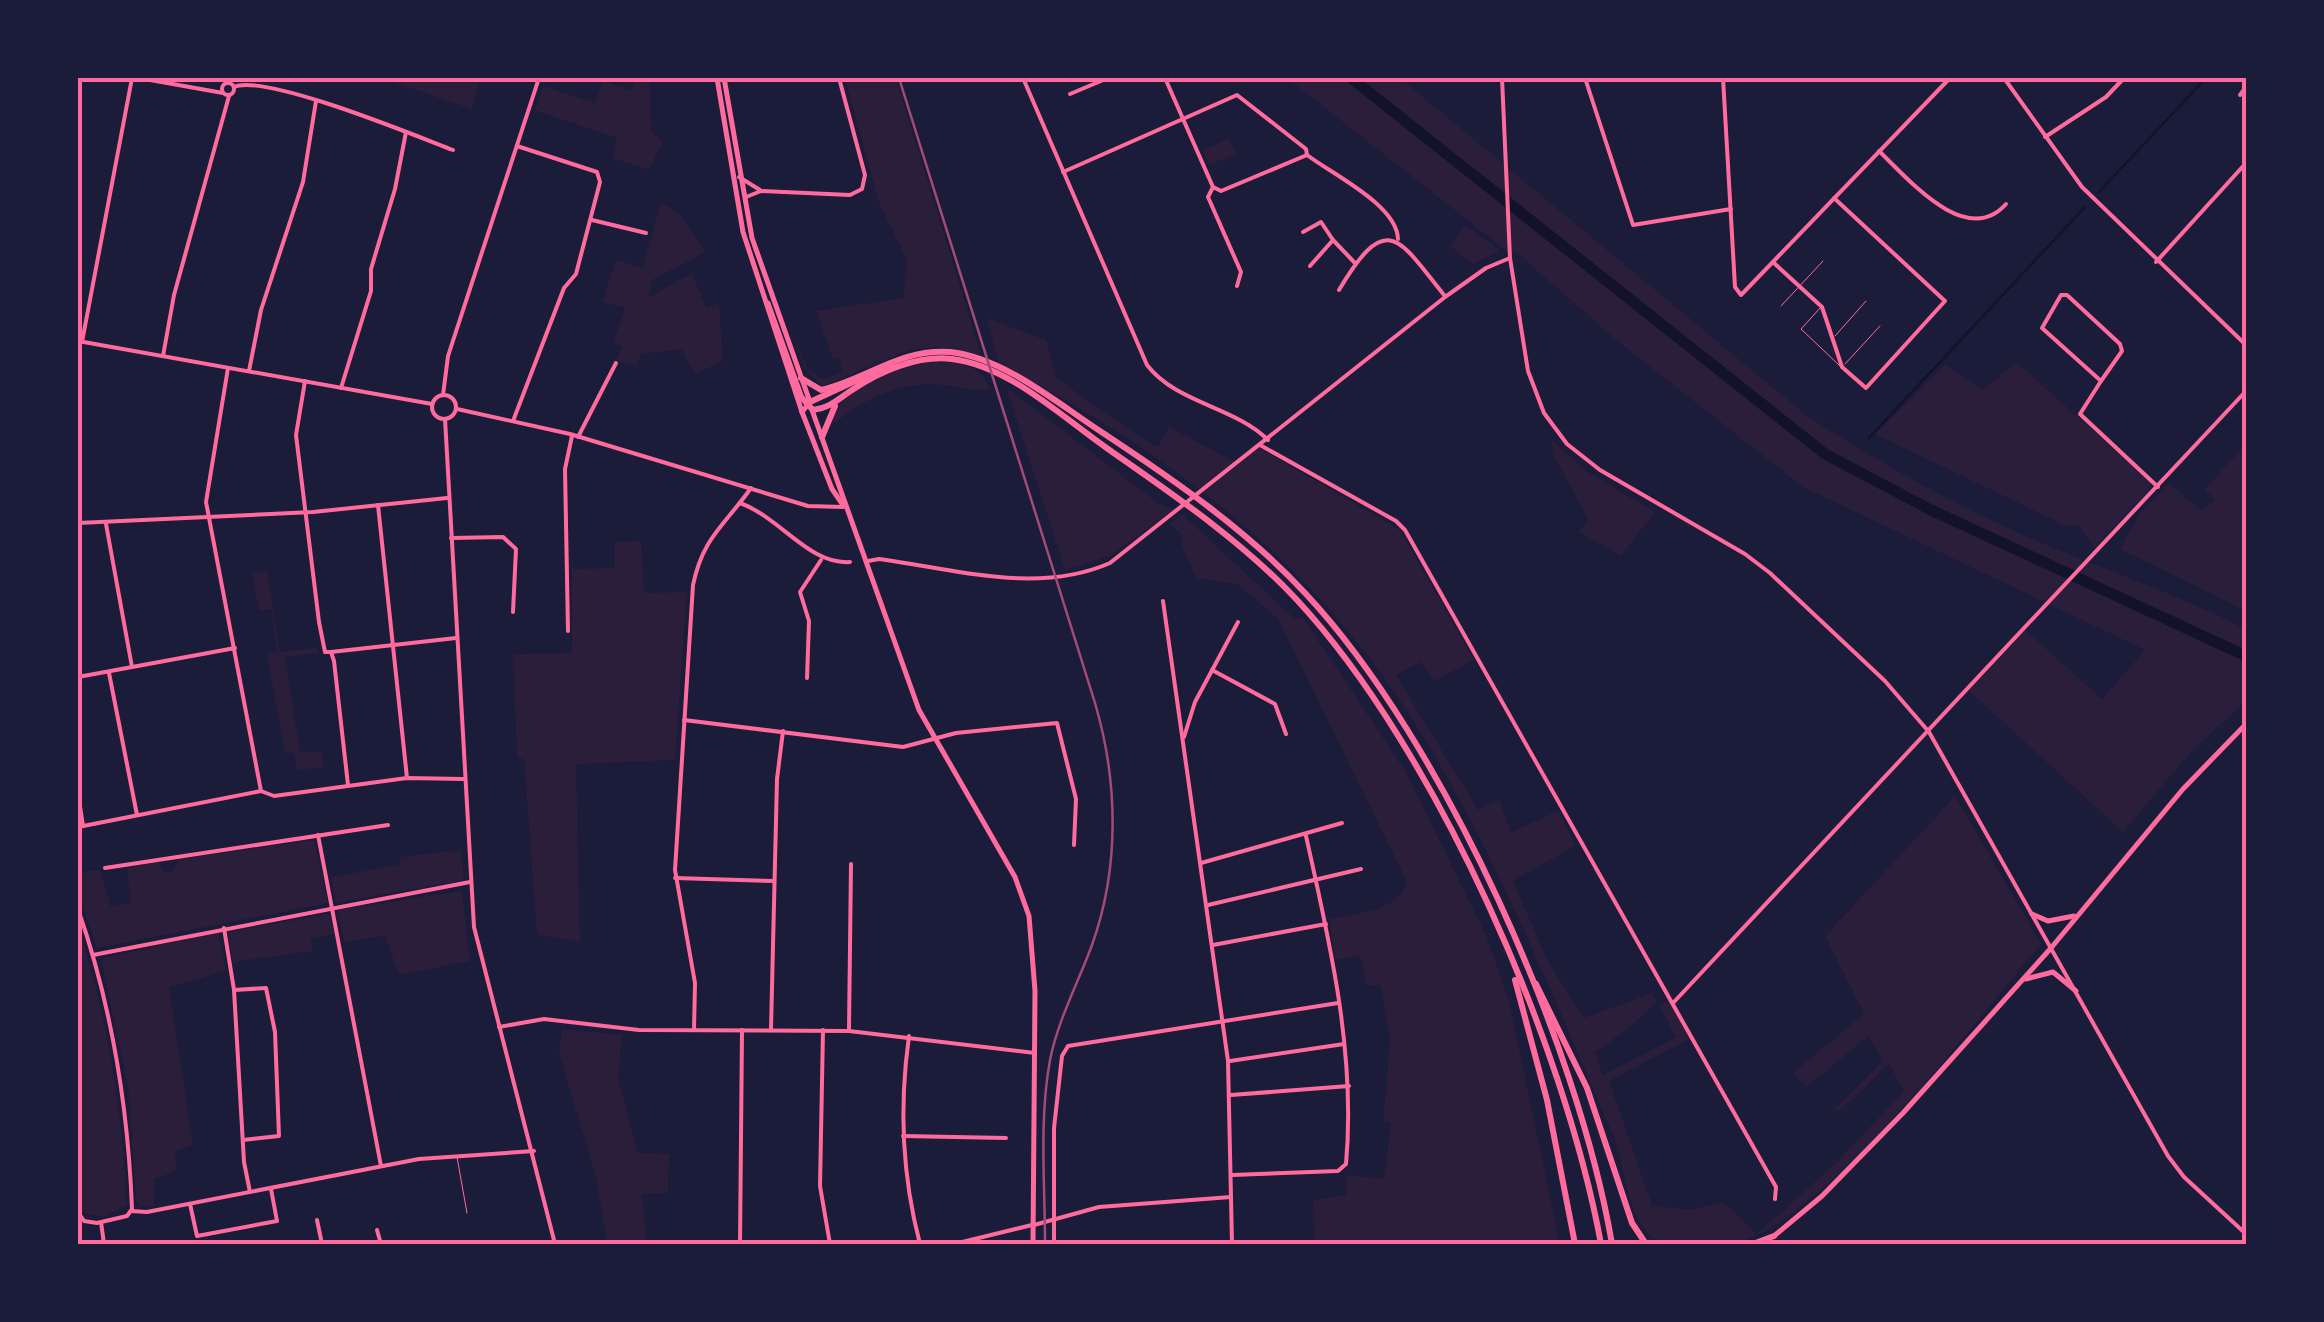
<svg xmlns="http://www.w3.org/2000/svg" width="2324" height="1322" font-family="'Noto Serif',serif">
  <rect width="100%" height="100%" fill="#1b1b3a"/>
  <g fill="#2a1e3b">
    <path d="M381,78h99l-8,31z"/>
    <path d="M636,78l14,1 1,52 12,10 -14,29 -37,-12 5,-20 -82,-28 8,-24 52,17 8,-22 28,9z"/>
    <path d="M845,78h51l85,277 -41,-8 -31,3 -86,36 -19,-18 -15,-42 19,43 14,10 20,-7 -2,-14 -7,1 -17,-48 87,-13 4,-38 -28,-57z"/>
    <path d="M1287,78h113l406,337c78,51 163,98 250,134 64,26 129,49 190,80v72l-54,50 -69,81 -154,-141 56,-61 77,69 43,-49 -342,-163 -183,-144 -104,-91h-8z"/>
    <path d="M1229,139l7,15 -27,11 -6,-15z"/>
    <path d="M660,203l17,8 29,41 -54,28 -3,17 43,-24 14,35 13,-5 4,58 -28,13 -14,-25 -40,5 -5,12 -20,-6 7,-13 -10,-5 12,-34 -23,-6 14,-42 27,8z"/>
    <path d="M1466,225l34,26 -27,13 -23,-18z"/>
    <path d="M986,318l60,22 10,38 89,62 13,7 11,-20 67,35 20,-16 144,84 74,130 -40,21 -13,-19 -25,13 82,135 21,-11 12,33 47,-21 18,34 -63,36 35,80 36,57 68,-25 4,9 -29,28 -32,22 8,23 73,-38 -17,-32 9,-5 22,39 -81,42 43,124 36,5 35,-8 34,32 78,-70 69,-73 -15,-27 -48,46h-8l50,-49 -15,-25 -61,51 -14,-14 71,-59 -39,-78 130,-140 86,148c-61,71 -222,286 -311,300 -21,4 -46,0 -68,0 -38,-20 -35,-78 -51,-114 -61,-140 -119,-287 -202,-416 -103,-160 -245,-263 -410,-351z"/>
    <path d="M931,362c26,0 51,1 59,28 -18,1 -30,-3 -47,-5 -39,-5 -79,13 -108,38l-4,-5c17,-34 65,-49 100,-56z"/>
    <path d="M2016,362l134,119 1,7 -57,60 -16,-23 -12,1 -191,-92 71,-70 37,26z"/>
    <path d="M1006,387l152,116 16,6 -62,46 -47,15z"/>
    <path d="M1551,439l32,30 72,43 -34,44 -42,-24 9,-13 -34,-63z"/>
    <path d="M2246,444v167l-126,-62 20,-36 29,-30 32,28 14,-11 -10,-11z"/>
    <path d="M1182,514l112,104h9l102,153 81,164 23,66 51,243h-246l-1,-44 33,-5 1,-20 37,4 7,-56 -8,-1 7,-83 -9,-54h-15l-6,-29 -25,4 -6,-41c26,-6 69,-7 78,-37l-129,-263 -40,-35 -42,-6 -15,-35 2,-7 -13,-12z"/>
    <path d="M641,541l3,52 43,-1 -12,168 -99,4 4,178 -43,-7 -13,-176 -7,-1 -4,-104 59,-1v-84l43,-1v-26z"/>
    <path d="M267,570l13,82 37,-4 1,5 -33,4 15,96 22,-2 2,16 -27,3 -4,-18 -8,2 -18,-99 10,-3 -6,-43 -12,2 -7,-38z"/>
    <path d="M314,840l14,63 -231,45 -19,-56v-20l22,-2 11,37 20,-5 -4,-34 32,-6 4,10 8,1 9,-14z"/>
    <path d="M461,850l3,30 -128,23 -5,-26 68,-12 2,-8z"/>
    <path d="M462,891l8,70 -71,14 -14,-39 -41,6 -6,-32z"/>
    <path d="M329,914l5,20 -23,5 2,12 -80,11 -5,-30z"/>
    <path d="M78,926c30,91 44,183 49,279l-23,12 -21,-4 -5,-10z"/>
    <path d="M218,932l8,39 -57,16 24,158 -18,6 2,20 -23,8v27l-13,1 -5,-7 -7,-107 -27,-130 2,-5z"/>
    <path d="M562,1029l60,6 -4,43 20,75 31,1 -1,39 -26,1 5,50h-40l-11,-67 -37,-124z"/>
  </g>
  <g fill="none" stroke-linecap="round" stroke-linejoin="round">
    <g stroke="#12122b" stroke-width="2.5">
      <path d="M2099,192l107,-114"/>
      <path d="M1869,438l216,-231"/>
    </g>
    <path stroke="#12122b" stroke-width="11" d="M1351,78l474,376 106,56 315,146"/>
    <g stroke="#ff6b9d" stroke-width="1">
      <path d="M1781,306l42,-45"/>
      <path d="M1821,307l-20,22 39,37"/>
      <path d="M1835,336l31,-35"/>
      <path d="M1845,364l35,-38"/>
      <path d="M457,1157l10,56"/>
    </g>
    <g stroke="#ff6b9d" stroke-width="4">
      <path d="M139,78l84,15"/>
      <path d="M1023,78l124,287c29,38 88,42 121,75"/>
      <path d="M1165,78l48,109 8,4 86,-36"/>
      <path d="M1585,78l48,147 98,-16"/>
      <path d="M1723,78l12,209 6,8 209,-217"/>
      <path d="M2004,78l78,109 164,158"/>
      <circle cx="228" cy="89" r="6"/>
      <path d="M234,87c30,-14 182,49 219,63"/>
      <path d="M1070,94l38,-16"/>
      <path d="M2240,95l6,-8"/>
      <path d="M2045,137l61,-40 18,-19"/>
      <path d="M1879,151c31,30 88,97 127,53"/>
      <path d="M1063,172l174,-77 69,54 1,6c25,19 90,50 91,84"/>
      <path d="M739,177l21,13"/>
      <path d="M1213,187l-5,10 33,75 -4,14"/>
      <path d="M746,197l15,-6 89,4 12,-6 3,-14 -26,-97"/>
      <path d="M592,220l54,13"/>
      <path d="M1303,232l18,-10 12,18"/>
      <path d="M2156,262l90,-99"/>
      <path d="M1774,263l48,44 20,60 24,21 79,-87 -111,-103"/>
      <path d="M1310,266l23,-26 21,22"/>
      <path d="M1339,290c48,-81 60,-51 105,5"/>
      <path d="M82,342l50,-264"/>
      <path d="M163,356l11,-61 55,-199"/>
      <path d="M228,368l-22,134 55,289"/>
      <path d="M249,371l12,-61 42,-128 13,-81"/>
      <path d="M305,381l-9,54 23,187 6,30h6l3,9 14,124"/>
      <path d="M2101,381l21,-30 -2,-7 -53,-49h-6l-19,33 59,53 -21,33 78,73"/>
      <path d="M341,388l30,-97v-22l24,-80 11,-57"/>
      <path d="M443,395l5,-39 91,-278"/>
      <path d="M445,419l29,508 81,317"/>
      <path d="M513,421l51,-133 12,-14 24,-92 -3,-10 -80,-26"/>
      <path d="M578,437l38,-74"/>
      <path d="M1260,445l136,76 9,9 371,657 -1,12"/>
      <path d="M740,503c41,15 69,62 110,59"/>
      <path d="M378,505l29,273"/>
      <path d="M78,523l235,-11 134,-14"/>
      <path d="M106,524l26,143"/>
      <path d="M451,538l52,-1 13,12 -3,63"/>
      <path d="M868,561l11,-2c75,10 158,36 231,4l335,-266 41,-29 24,-10"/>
      <path d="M1163,601l65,460 4,183"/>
      <path d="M568,631l-3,-162 7,-33"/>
      <path d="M331,652l125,-14"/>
      <path d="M1212,670l63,34 11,30"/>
      <path d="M109,673l28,142"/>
      <path d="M78,677l157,-29"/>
      <path d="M807,678l2,-57 -9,-29 21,-32"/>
      <path d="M684,720l219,27 53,-14 101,-10 19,76 -2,46"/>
      <path d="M1184,737l11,-35 43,-80"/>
      <path d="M78,793l5,33"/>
      <path d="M78,827l183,-36 13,5 133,-18 56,1"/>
      <path d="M318,835l63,331"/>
      <path d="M1201,863l141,-40"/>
      <path d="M105,868l283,-43"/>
      <path d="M675,878l99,3"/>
      <path d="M1208,905l153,-36"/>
      <path d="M224,928l10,62 10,172 6,30"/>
      <path d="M1213,945l113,-21"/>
      <path d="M93,955l377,-73"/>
      <path d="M234,990l32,-2 9,44 4,104 -36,4"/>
      <path d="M1673,1003l573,-612"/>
      <path d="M499,1027l45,-8 95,11 210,1 186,22"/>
      <path d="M771,1029l6,-250 6,-48"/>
      <path d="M849,1029l2,-165"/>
      <path d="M694,1030l1,-47 -20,-113 18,-285c10,-48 31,-59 58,-97"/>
      <path d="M823,1030l-3,156 10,58"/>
      <path d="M909,1036c-10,71 -7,140 11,208"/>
      <path d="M1230,1061l114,-17"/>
      <path d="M1231,1095l118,-9"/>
      <path d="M903,1136l103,2"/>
      <path d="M1232,1175l106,-4 8,-7c10,-110 -16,-221 -40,-328"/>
      <path d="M190,1204l7,32 80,-15 -6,-32"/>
      <path d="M131,1211l16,1 272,-53 115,-8"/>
      <path d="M317,1220l5,24"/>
      <path d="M1034,1225l65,-18 132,-10"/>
      <path d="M377,1230l4,14"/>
      <path d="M740,1244l2,-214"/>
      <path d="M1054,1244v-116l8,-72 6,-10 270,-43"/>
    </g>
    <g stroke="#ff6b9d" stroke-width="4">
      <path d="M1502,78l8,180 18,113 16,42 23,31 33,26 145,84 25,19 115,108 44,51 239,424 16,21 62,57"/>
      <path d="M78,341l354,63"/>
      <circle cx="444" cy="407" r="12"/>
      <path d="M457,409l113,25 238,72 35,1"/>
      <path d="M78,909c34,98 50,196 54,300l-5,7 -30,7 -13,-2 -6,-9"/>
      <path d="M101,1222l3,22"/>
      <path d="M954,1244l78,-19"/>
    </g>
    <g stroke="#ff6b9d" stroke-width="5">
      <path d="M812,410l107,300 96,167 14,39 6,75 -2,253"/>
      <path d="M802,412l30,77 11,16"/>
    </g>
    <g stroke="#ff6b9d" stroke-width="5">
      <path d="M717,78l26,154 59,180"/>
      <path d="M724,78l28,160 58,164 -8,10"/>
      <path d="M768,303l34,95"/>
      <path d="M2032,914l16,7 26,-5"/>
      <path d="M2026,979l27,-7 23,19"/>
      <path d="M1774,1236l48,-40 81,-83 148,-165 132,-159 63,-65"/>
    </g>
    <g stroke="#ff6b9d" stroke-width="6">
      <path d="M801,378l20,12c45,-10 79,-42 129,-38 55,6 108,52 153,81 71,47 144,97 202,160 139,148 273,451 307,651"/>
      <path d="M802,398l11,12c17,-2 25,-11 39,-20 28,-19 66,-35 100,-31 57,7 110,58 156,90 66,46 134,92 189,151 140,151 267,443 304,644"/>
      <path d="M810,402l82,-38"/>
      <path d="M822,437l13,-31"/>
      <path d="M1515,980l32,120 28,144"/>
      <path d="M1536,984l51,104 45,135 14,21"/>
      <path d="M1753,1244l21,-8"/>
    </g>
    <path stroke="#a44b75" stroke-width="2.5" d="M899,78l196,625c23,78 25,164 -3,242 -14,38 -34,75 -42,115 -11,60 -5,124 -5,184"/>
  </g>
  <rect width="2324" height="1322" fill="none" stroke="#1b1b3a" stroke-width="160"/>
  <rect x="80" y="80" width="2164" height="1162" fill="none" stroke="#ff6b9d" stroke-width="4"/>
</svg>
